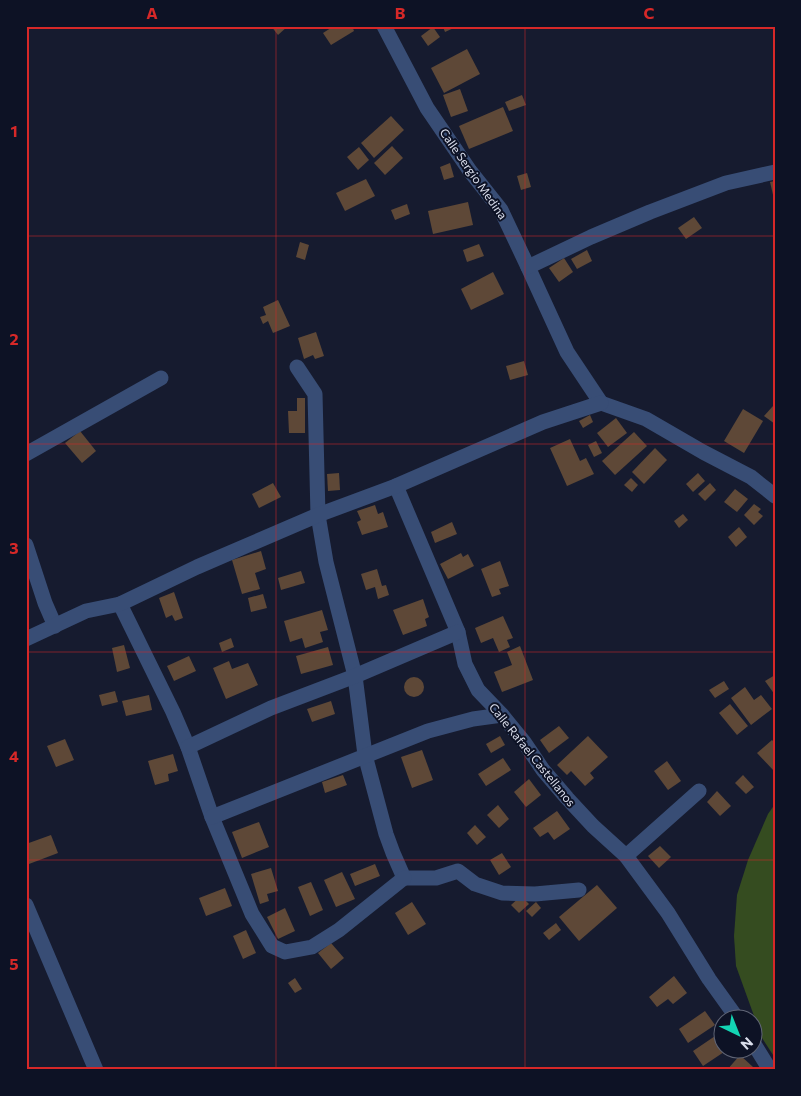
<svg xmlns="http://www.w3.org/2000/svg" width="801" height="1096" font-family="Commissioner,sans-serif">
  <rect width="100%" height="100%" fill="#161b2f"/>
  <path fill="#354c20" d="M775,804v254l-13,-20 -26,-72 -2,-30 3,-41 11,-35 20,-46z"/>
  <g fill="#5e4837">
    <path d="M271,26h17l-10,9z"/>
    <path d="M334,26h18l2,5 -23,14 -8,-12z"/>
    <path d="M445,26h13l-13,6 -2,-5z"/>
    <path d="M433,27l7,10 -12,9 -7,-10z"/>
    <path d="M467,49l13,25 -36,19 -13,-25z"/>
    <path d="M460,89l8,22 -17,6 -8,-22z"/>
    <path d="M522,95l4,10 -17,6 -4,-9z"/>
    <path d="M503,107l10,24 -44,18 -10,-23z"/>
    <path d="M391,116l13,14 -30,28 -13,-15z"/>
    <path d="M392,146l11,12 -18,17 -11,-12z"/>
    <path d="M359,147l10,13 -11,10 -11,-13z"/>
    <path d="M450,163l4,14 -10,3 -4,-13z"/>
    <path d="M527,173l4,14 -10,3 -4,-14z"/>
    <path d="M366,179l9,17 -30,15 -9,-18z"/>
    <path d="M775,181v18h-1l-4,-17z"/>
    <path d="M468,202l5,23 -40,9 -5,-23z"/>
    <path d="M407,204l3,10 -15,6 -4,-10z"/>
    <path d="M694,217l8,11 -16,11 -8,-11z"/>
    <path d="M300,242l9,3 -4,15 -9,-3z"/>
    <path d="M479,244l5,12 -17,6 -4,-12z"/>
    <path d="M587,250l5,11 -15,8 -6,-10z"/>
    <path d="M564,258l9,14 -14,10 -10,-14z"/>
    <path d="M493,272l11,22 -33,16 -10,-21z"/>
    <path d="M278,300l12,26 -17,7 -5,-12 -5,3 -3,-7 6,-2 -3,-8z"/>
    <path d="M316,332l8,24 -9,3 -2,-4 -9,4 -6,-21z"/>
    <path d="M524,361l4,14 -18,5 -4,-14z"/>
    <path d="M297,398h8v35h-16l-1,-22h9z"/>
    <path d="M773,406l2,2v16l-11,-8z"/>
    <path d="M743,409l20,12 -19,32 -20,-12z"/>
    <path d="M590,415l3,7 -10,6 -4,-7z"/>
    <path d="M616,418l11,15 -19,14 -11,-14z"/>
    <path d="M80,431l16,20 -14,12 -17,-20z"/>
    <path d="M634,432l13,14 -32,29 -13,-14z"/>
    <path d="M570,439l10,22 6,-3 8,16 -27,12 -17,-38z"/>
    <path d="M596,441l6,12 -8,4 -6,-12z"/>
    <path d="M655,448l12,12 -23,24 -12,-12z"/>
    <path d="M339,473l1,17 -12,1 -1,-17z"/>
    <path d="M698,473l7,8 -12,11 -7,-8z"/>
    <path d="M631,478l7,7 -6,7 -8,-7z"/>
    <path d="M273,483l8,14 -22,11 -7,-14z"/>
    <path d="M710,483l6,7 -11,11 -7,-7z"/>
    <path d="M735,489l13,10 -11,13 -13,-10z"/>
    <path d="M754,504l7,5 -3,3 5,4 -9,9 -10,-10z"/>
    <path d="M375,505l3,9 5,-2 5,15 -26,8 -5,-13 4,-2 -4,-9z"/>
    <path d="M683,514l5,6 -9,8 -5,-7z"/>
    <path d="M452,522l5,12 -22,9 -4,-11z"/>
    <path d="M739,527l8,10 -11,10 -8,-10z"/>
    <path d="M261,551l5,18 -11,4 5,16 -18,5 -10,-34z"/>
    <path d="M461,553l2,4 5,-3 6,12 -26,13 -8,-15z"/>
    <path d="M500,561l9,25 -10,3 2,5 -9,3 -11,-28z"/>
    <path d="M377,569l5,17 4,-1 3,10 -11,4 -3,-12 -9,3 -5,-16z"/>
    <path d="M301,571l4,12 -24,7 -3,-12z"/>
    <path d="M174,592l9,26 -8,3 -3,-6 -6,3 -7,-20z"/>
    <path d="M263,594l4,14 -16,4 -3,-14z"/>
    <path d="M423,599l6,18 -4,2 2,7 -24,9 -10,-25z"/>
    <path d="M322,610l6,20 -8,2 3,10 -18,6 -3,-10 -12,4 -6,-21z"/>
    <path d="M503,616l10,22 -6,2 3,7 -11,5 -6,-14 -12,5 -6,-15z"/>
    <path d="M231,638l3,9 -12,5 -3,-9z"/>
    <path d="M124,645l6,23 -13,4 -5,-24z"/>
    <path d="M520,646l13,34 -31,12 -8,-20 18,-7 -5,-13z"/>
    <path d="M328,647l5,18 -32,9 -5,-18z"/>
    <path d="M189,656l7,15 -22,10 -7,-15z"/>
    <path d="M229,661l3,8 16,-6 10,22 -32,14 -13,-31z"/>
    <path d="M775,675v20l-10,-14z"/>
    <circle cx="414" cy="687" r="10"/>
    <path d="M724,681l5,8 -14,9 -6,-8z"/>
    <path d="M745,687l9,13 7,-5 11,14 -21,16 -20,-27z"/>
    <path d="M115,691l3,11 -16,4 -3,-11z"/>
    <path d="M149,695l3,15 -26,6 -4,-15z"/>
    <path d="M331,701l4,13 -23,8 -5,-13z"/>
    <path d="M730,704l18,22 -11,9 -18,-22z"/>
    <path d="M559,726l10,12 -20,15 -9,-13z"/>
    <path d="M500,736l5,9 -14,8 -5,-9z"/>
    <path d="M588,736l20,21 -18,16 4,5 -9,8 -14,-15 -4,4 -10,-10z"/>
    <path d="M65,739l9,21 -18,7 -9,-21z"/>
    <path d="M772,740l3,3v29l-18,-19z"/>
    <path d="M422,750l11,30 -21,8 -11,-31z"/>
    <path d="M173,754l5,17 -10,3 1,7 -14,4 -7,-24z"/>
    <path d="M503,758l8,12 -25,16 -8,-12z"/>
    <path d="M667,761l14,20 -13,9 -14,-19z"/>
    <path d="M343,775l4,10 -22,8 -3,-11z"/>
    <path d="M743,775l11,12 -8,7 -11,-11z"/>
    <path d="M529,779l12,16 -15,12 -12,-15z"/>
    <path d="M717,791l14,15 -11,10 -13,-14z"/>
    <path d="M498,805l11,14 -10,9 -12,-13z"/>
    <path d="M557,811l13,18 -16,11 -6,-8 -8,5 -7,-9z"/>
    <path d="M259,822l10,25 -27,11 -10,-26z"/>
    <path d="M475,825l11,12 -9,8 -10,-12z"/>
    <path d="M51,835l7,18 -29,11 -3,-8v-12z"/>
    <path d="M660,846l11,11 -12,11 -11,-12z"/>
    <path d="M502,853l9,14 -12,8 -9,-15z"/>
    <path d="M375,864l5,12 -25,10 -5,-12z"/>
    <path d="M271,868l7,23 -11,3 2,7 -9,3 -9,-30z"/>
    <path d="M342,872l13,27 -19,8 -12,-27z"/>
    <path d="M311,882l12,28 -13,6 -12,-29z"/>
    <path d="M597,885l20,23 -38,33 -20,-24z"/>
    <path d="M225,888l7,18 -26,10 -7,-18z"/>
    <path d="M521,896l8,8 -10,9 -8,-8z"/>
    <path d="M412,902l14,22 -18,11 -13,-22z"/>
    <path d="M536,902l5,6 -9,9 -6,-6z"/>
    <path d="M285,908l10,23 -17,8 -11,-22z"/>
    <path d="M556,923l5,7 -12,10 -6,-7z"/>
    <path d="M246,930l10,23 -13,6 -10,-23z"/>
    <path d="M331,943l13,15 -13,11 -13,-16z"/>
    <path d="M674,976l13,17 -14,11 -5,-5 -11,8 -8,-10z"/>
    <path d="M295,978l7,11 -7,4 -7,-10z"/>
    <path d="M705,1011l10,14 -27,18 -9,-14z"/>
    <path d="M721,1032l3,4v12h6l-27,18 -10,-15z"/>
    <path d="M740,1055l13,12 -2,3h-24z"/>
  </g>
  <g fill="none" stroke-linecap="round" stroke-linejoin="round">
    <g stroke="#384d75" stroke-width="15">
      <path d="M384,26l43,82 43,63 31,39 27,57 39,85 34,51"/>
      <path d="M528,267l63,-30 59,-25 76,-29 49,-11"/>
      <path d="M297,367l18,27 3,121 8,47 29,114 10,79 21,79 7,19 11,25h32l22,-7 17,13 27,9 33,1 44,-4"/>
      <path d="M601,403l45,16 57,33 48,25 24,19"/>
      <path d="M26,454l135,-76"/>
      <path d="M396,486l62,146 7,32 13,26 24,25 22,27 19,28 24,28 26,28 33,30 42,57 41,66 28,39"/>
      <path d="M26,545l19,58 10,23"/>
      <path d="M120,604l53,108 15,35 24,70 40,97 20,32 13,6 27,-5 27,-17 65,-52"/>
      <path d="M26,639l60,-28 34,-7 77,-37 121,-52 78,-29 147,-64 58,-19"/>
      <path d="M188,747l83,-39 84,-32 103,-44"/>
      <path d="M212,817l216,-86 45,-12 29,-4"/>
      <path d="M626,856l73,-65"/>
      <path d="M26,905l70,165"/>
      <path d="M754,1044l16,26"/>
    </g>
  </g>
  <path fill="none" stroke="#d62828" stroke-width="1" stroke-opacity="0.55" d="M276,26v1044M525,26v1044M26,236h749M26,444h749M26,652h749M26,860h749"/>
  <g text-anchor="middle" stroke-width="4" stroke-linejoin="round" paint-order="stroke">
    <g font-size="12" fill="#dadeec" stroke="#0d1225">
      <text transform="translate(473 174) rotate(55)" y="4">Calle Sergio Medina</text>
      <text transform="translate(532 755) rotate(51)" y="4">Calle Rafael Castellanos</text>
    </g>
  </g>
  <rect width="801" height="1096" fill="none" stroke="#0d1225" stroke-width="55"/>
  <g transform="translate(738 1034) rotate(137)"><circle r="24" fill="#0d1225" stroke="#5f6475"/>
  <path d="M0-4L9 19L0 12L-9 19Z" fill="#13d5b4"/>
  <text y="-8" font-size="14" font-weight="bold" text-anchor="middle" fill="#dadeec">N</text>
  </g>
  <rect x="28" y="28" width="746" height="1040" fill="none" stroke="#d62828" stroke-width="2"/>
  <g font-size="16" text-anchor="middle" font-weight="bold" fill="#d62828">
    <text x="152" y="19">A</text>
    <text x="400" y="19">B</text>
    <text x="649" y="19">C</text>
    <text x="14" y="137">1</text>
    <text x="14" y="345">2</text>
    <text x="14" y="554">3</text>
    <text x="14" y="762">4</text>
    <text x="14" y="970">5</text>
  </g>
</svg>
